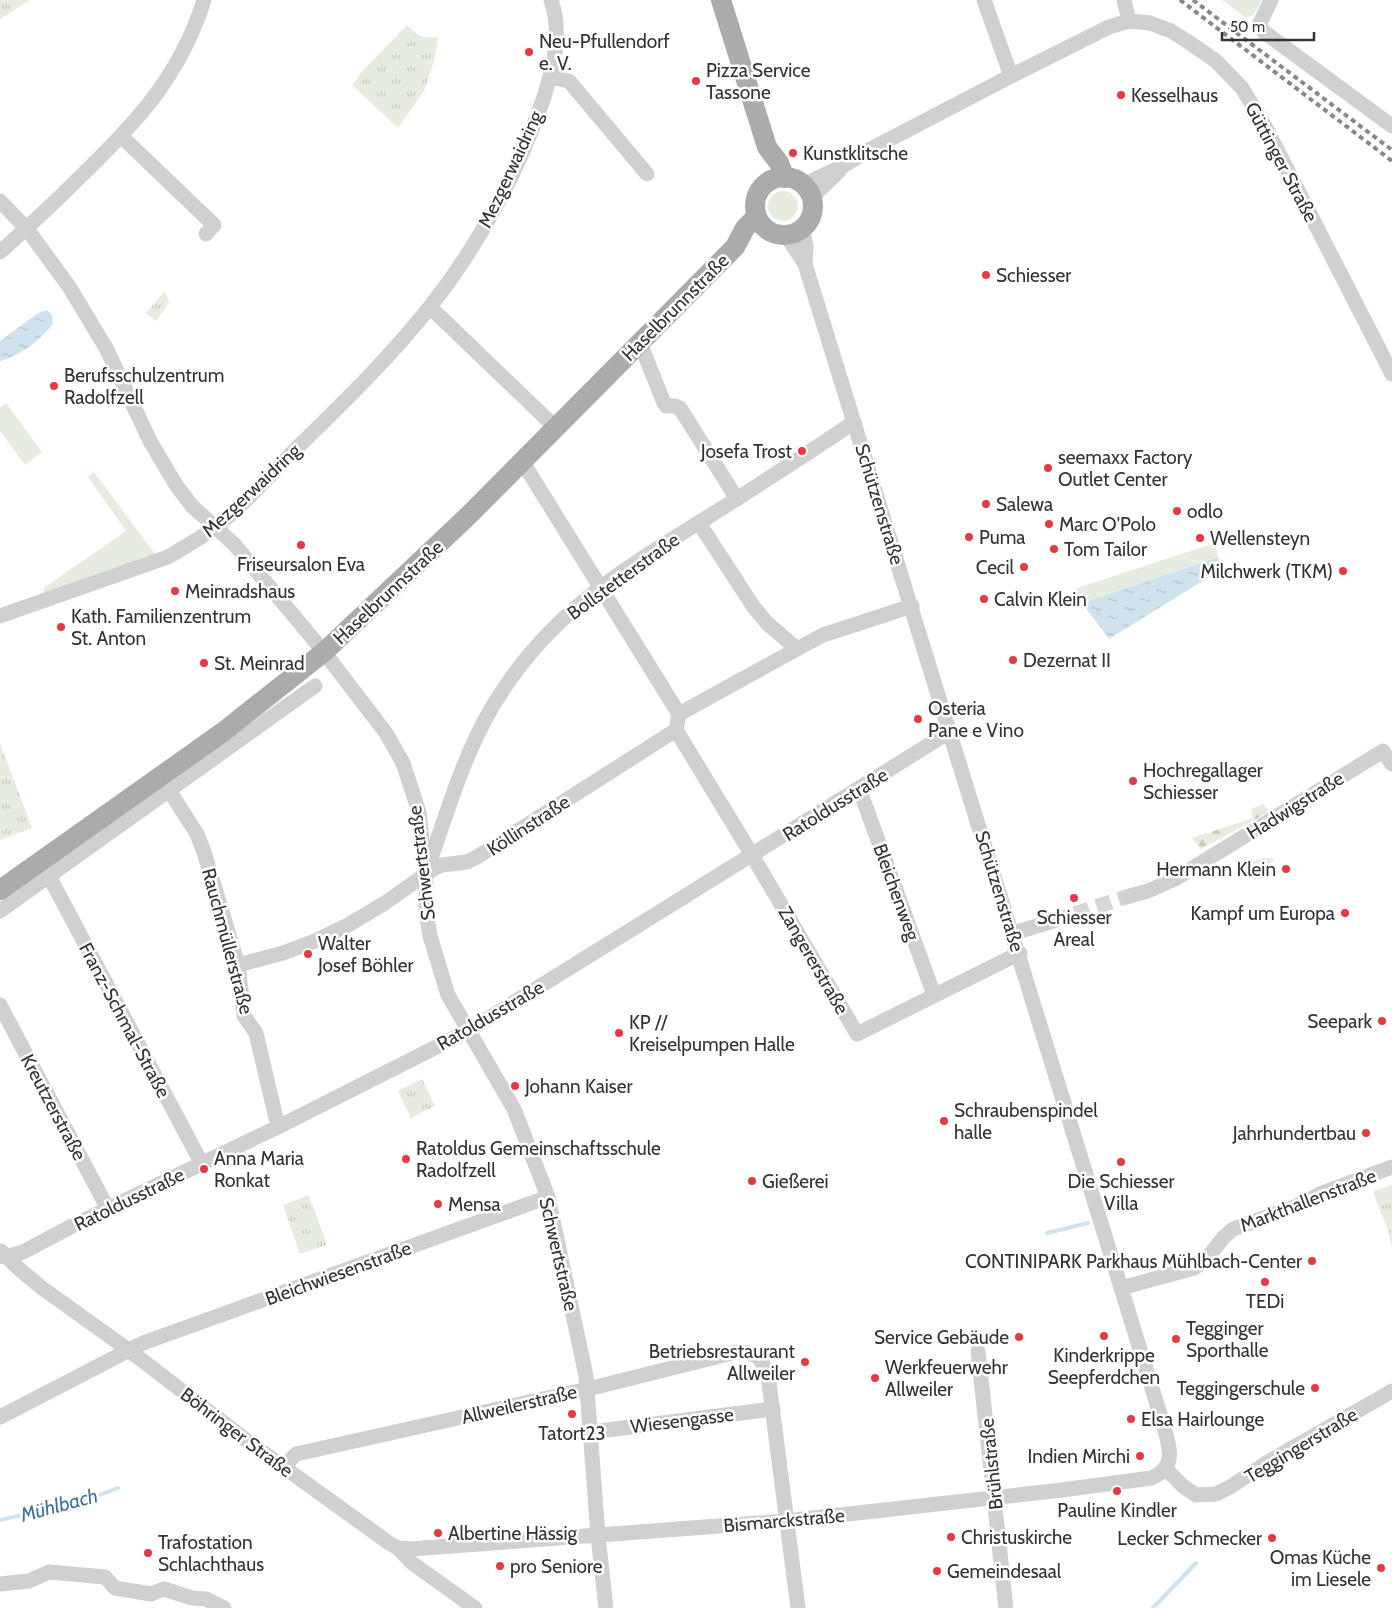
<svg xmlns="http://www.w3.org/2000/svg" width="1392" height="1608" font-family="Cabin,sans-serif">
  <defs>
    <pattern id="forest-firs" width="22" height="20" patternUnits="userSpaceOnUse" patternTransform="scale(1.25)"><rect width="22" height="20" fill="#e6ecdf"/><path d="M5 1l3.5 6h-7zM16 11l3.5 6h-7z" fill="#c6cbc0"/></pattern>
    <pattern id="park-tufts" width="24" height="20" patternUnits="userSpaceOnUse" patternTransform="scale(1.25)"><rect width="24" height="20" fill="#e6ecdf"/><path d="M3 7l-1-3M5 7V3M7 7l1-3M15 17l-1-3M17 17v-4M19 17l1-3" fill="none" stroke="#c6cbc0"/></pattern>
    <pattern id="water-ripples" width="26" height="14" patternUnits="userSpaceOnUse" patternTransform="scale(1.25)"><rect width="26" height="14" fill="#cfe2ee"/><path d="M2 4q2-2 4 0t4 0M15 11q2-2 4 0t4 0" fill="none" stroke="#b2c2cd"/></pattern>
  </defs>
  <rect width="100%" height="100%" fill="#fff"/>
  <g fill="#e6ecdf">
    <path d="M1222,0h39l-3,8 -6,8 -7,1z"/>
    <circle cx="783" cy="206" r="15"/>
    <path d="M6,403l36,49 -17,13 -25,-34v-23z"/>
    <path d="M94,472l64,86 -111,39 -4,-7 2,-3 81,-56 -38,-54z"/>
    <path d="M1215,543l3,14 -136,46 -5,-3 -18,6 -1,-8 17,-6 -1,-3z"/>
    <path d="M1262,858h9l4,2 -5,3 1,3 -30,10 -3,-6 13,-8z"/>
  </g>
  <path fill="url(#forest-firs)" d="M1264,804l5,8 -68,37 -9,-11 61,-20 -2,-9z"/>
  <g fill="url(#park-tufts)">
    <path d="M0,0h30l-30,19z"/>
    <path d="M407,25c11,11 15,14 31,12l-4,24 -10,30 -26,37 -46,-43 6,-7 -1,-1z"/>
    <path d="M164,292l2,1 3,10 -13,18 -10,-8z"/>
    <path d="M0,743l32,85 -32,12z"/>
    <path d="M422,1079l13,27 -24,12 -13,-27z"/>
    <path d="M1392,1185v63l-4,-18 -12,-29 -2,-10z"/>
    <path d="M309,1195l18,50 -27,9 -17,-49z"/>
  </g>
  <g fill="url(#water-ripples)">
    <path d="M47,310l5,5 1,9c-13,16 -33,32 -53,37v-20l38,-28z"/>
    <path d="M1218,557l4,12 -113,70 -27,-36z"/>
  </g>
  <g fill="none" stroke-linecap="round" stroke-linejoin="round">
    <g stroke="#cfe2ee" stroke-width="4">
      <path d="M1047,1233l41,-10"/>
      <path d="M0,1520l89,-21 29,-11"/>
      <path d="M1153,1608l43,-45"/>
    </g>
    <path stroke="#d6d6d6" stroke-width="15" stroke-dasharray="15 8" stroke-linecap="butt" d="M1053,921l73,-24"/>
    <g stroke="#d0d0d0" stroke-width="15">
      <path d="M984,0l27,76"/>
      <path d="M1124,0l5,21"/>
      <path d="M1271,0l-12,25 5,7 128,94"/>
      <path d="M550,77l19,4 78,93"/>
      <path d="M122,137l92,88 -8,9"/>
      <path d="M803,185l42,-20 24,-15 142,-74 98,-49 20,-6 21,2 21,8 16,10 29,20 26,27 25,42 125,244"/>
      <path d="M811,198l28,-27"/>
      <path d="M0,201l27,28 43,59 36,60 44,93 26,44 16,21 42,38 90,108 62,81 17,30 16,49 7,62v37l4,25 18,59 66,114 34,88 38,179 12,160 8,72"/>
      <path d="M802,228l4,18 -1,18"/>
      <path d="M0,252c27,-24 53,-48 78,-73 57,-55 102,-102 126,-179"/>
      <path d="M430,307l126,121"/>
      <path d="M640,343l24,60 2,3h9l5,2 57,91"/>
      <path d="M522,461l157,253"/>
      <path d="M699,523l54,83 14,17 30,26 26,-14 89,-29"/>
      <path d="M0,616l168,-59c16,-10 33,-19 48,-30 30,-24 57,-55 84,-82 45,-44 90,-88 129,-137 46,-58 83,-125 109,-194 13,-36 26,-76 13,-114"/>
      <path d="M676,730l76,125 105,179 163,-81"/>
      <path d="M859,788l75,207"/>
      <path d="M169,790l28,44 7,18 34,113 6,51 12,17 22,94"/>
      <path d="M427,870c19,-54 35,-111 64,-161 55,-94 128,-137 217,-192 49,-31 98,-62 146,-95"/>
      <path d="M49,876l153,288"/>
      <path d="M1126,897l22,-6 27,-12 208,-128 9,13"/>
      <path d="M0,911l315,-225"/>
      <path d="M1014,933l39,-12"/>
      <path d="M238,965l45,-12 32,-12 33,-16 37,-22 48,-34 9,-4 25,-3 10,-5 199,-127 3,-16 118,-65"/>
      <path d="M0,1005l108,204"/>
      <path d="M1,1251l17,17 24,20 88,63 116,89 143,103 9,5 14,15 63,45"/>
      <path d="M0,1256l6,1 17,-5 51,-27 204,-98 190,-96 483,-300"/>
      <path d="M1121,1288l73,-20 11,-7 18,-23 10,-9 64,-23 25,-13 70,-26"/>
      <path d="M978,1351l28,257"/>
      <path d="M0,1417l143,-74 405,-146"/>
      <path d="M591,1432l182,-23"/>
      <path d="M284,1467l12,-13 292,-65 148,-37c19,-1 25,5 32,23l30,233"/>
      <path d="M1166,1469l18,18 12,8 20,-1 14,-7 38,-25 124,-71"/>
      <path d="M398,1548l13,1 375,-28 276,-31 89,-12c31,-12 15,-40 9,-64 -117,-384 -236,-767 -355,-1150l-19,-29"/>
      <path d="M0,1584l29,-3 20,-9 56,5 10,11 36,6 13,-5 28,9 14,1 18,9"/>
    </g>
    <g stroke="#ababab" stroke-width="20">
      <path d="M721,0l46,147 12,16 6,15"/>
      <circle cx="784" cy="206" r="29"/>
      <path d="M0,890l223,-158 101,-80 145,-137 266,-268 10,-19 11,-11"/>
    </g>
    <g stroke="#888" stroke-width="4" stroke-dasharray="5 4" stroke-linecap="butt">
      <path d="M1180,0l212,161"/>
      <path d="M1193,0l199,150"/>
    </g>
  </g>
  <g fill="#e63946" stroke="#fff" stroke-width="2">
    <circle cx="529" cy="52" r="5"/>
    <circle cx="696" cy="81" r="5"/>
    <circle cx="1121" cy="95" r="5"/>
    <circle cx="793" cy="153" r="5"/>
    <circle cx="986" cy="275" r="5"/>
    <circle cx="54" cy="386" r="5"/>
    <circle cx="802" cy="451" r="5"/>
    <circle cx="1048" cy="468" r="5"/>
    <circle cx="986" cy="504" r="5"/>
    <circle cx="1177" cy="511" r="5"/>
    <circle cx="1049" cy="524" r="5"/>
    <circle cx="969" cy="537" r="5"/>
    <circle cx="1200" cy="538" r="5"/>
    <circle cx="301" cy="545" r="5"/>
    <circle cx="1054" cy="549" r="5"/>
    <circle cx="1024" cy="567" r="5"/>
    <circle cx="1343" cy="571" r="5"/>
    <circle cx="175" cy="591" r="5"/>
    <circle cx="984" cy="599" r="5"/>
    <circle cx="61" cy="627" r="5"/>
    <circle cx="1013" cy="660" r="5"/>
    <circle cx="204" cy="663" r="5"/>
    <circle cx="918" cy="719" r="5"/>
    <circle cx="1133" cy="781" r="5"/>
    <circle cx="1286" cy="869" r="5"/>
    <circle cx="1074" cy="898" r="5"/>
    <circle cx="1345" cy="913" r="5"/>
    <circle cx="308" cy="954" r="5"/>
    <circle cx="1382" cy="1021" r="5"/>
    <circle cx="619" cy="1033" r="5"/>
    <circle cx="515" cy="1086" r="5"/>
    <circle cx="944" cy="1121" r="5"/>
    <circle cx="1366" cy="1133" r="5"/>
    <circle cx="406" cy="1159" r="5"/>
    <circle cx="1121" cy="1162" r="5"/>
    <circle cx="204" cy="1169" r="5"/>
    <circle cx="752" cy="1181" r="5"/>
    <circle cx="438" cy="1204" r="5"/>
    <circle cx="1312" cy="1261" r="5"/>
    <circle cx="1265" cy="1282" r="5"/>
    <circle cx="1104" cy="1336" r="5"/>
    <circle cx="1019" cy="1337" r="5"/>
    <circle cx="1176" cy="1339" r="5"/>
    <circle cx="805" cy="1362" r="5"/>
    <circle cx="875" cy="1378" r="5"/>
    <circle cx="1315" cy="1388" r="5"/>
    <circle cx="572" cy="1414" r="5"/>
    <circle cx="1131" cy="1419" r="5"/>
    <circle cx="1140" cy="1456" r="5"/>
    <circle cx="1117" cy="1491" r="5"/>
    <circle cx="438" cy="1533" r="5"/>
    <circle cx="951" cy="1537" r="5"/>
    <circle cx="1272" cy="1538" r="5"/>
    <circle cx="148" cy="1553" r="5"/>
    <circle cx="500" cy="1566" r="5"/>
    <circle cx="1381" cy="1568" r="5"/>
    <circle cx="937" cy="1571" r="5"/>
  </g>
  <g text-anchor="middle" stroke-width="5" stroke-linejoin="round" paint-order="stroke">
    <g font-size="19" fill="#333" stroke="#fff" text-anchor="start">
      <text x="539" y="48">Neu-Pfullendorf<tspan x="539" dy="22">e. V.</tspan></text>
      <text x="706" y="77">Pizza Service<tspan x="706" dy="22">Tassone</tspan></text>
      <text x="1131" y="102">Kesselhaus</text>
      <text x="803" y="160">Kunstklitsche</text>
      <text x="996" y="282">Schiesser</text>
      <text x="64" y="382">Berufsschulzentrum<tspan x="64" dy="22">Radolfzell</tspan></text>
      <text x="792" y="458" text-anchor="end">Josefa Trost</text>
      <text x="1058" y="464">seemaxx Factory<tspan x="1058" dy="22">Outlet Center</tspan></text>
      <text x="996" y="511">Salewa</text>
      <text x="1187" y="518">odlo</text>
      <text x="1059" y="531">Marc O'Polo</text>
      <text x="979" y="544">Puma</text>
      <text x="1210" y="545">Wellensteyn</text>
      <text x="1064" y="556">Tom Tailor</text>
      <text x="301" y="571" text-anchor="middle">Friseursalon Eva</text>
      <text x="1014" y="574" text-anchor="end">Cecil</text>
      <text x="1333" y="578" text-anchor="end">Milchwerk (TKM)</text>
      <text x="185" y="598">Meinradshaus</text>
      <text x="994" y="606">Calvin Klein</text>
      <text x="71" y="623">Kath. Familienzentrum<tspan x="71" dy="22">St. Anton</tspan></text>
      <text x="1023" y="667">Dezernat II</text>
      <text x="214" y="670">St. Meinrad</text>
      <text x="928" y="715">Osteria<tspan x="928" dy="22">Pane e Vino</tspan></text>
      <text x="1143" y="777">Hochregallager<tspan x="1143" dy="22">Schiesser</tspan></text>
      <text x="1276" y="876" text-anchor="end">Hermann Klein</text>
      <text x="1335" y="920" text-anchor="end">Kampf um Europa</text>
      <text x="1074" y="924" text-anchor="middle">Schiesser<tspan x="1074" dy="22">Areal</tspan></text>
      <text x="318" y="950">Walter<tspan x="318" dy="22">Josef Böhler</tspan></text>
      <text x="1372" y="1028" text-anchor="end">Seepark</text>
      <text x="629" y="1029">KP //<tspan x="629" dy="22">Kreiselpumpen Halle</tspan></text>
      <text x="525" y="1093">Johann Kaiser</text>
      <text x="954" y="1117">Schraubenspindel<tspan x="954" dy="22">halle</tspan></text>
      <text x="1356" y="1140" text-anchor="end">Jahrhundertbau</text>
      <text x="416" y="1155">Ratoldus Gemeinschaftsschule<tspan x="416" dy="22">Radolfzell</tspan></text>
      <text x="214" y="1165">Anna Maria<tspan x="214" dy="22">Ronkat</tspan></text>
      <text x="762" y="1188">Gießerei</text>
      <text x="1121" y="1188" text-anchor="middle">Die Schiesser<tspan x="1121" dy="22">Villa</tspan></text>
      <text x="448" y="1211">Mensa</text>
      <text x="1302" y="1268" text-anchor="end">CONTINIPARK Parkhaus Mühlbach-Center</text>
      <text x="1265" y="1308" text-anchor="middle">TEDi</text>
      <text x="1186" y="1335">Tegginger<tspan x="1186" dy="22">Sporthalle</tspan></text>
      <text x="1009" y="1344" text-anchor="end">Service Gebäude</text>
      <text x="795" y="1358" text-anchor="end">Betriebsrestaurant<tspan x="795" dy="22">Allweiler</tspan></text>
      <text x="1104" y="1362" text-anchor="middle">Kinderkrippe<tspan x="1104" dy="22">Seepferdchen</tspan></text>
      <text x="885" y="1374">Werkfeuerwehr<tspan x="885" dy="22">Allweiler</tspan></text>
      <text x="1305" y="1395" text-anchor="end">Teggingerschule</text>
      <text x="1141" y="1426">Elsa Hairlounge</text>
      <text x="572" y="1440" text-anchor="middle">Tatort23</text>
      <text x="1130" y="1463" text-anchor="end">Indien Mirchi</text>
      <text x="1117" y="1517" text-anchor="middle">Pauline Kindler</text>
      <text x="448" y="1540">Albertine Hässig</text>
      <text x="961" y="1544">Christuskirche</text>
      <text x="1262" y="1545" text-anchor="end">Lecker Schmecker</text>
      <text x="158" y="1549">Trafostation<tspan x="158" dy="22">Schlachthaus</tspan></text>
      <text x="1371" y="1564" text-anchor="end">Omas Küche<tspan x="1371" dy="22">im Liesele</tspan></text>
      <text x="510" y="1573">pro Seniore</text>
      <text x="947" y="1578">Gemeindesaal</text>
    </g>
    <g font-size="19" fill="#333" stroke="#fff">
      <text transform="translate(1282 162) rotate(62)" y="7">Güttinger Straße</text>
      <text transform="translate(510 169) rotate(-65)" y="7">Mezgerwaidring</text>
      <text transform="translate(675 307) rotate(-45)" y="7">Haselbrunnstraße</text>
      <text transform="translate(251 490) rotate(-43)" y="7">Mezgerwaidring</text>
      <text transform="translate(880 504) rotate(73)" y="7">Schützenstraße</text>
      <text transform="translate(623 576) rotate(-36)" y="7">Bollstetterstraße</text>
      <text transform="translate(388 592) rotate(-43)" y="7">Haselbrunnstraße</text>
      <text transform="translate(835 804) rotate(-32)" y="7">Ratoldusstraße</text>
      <text transform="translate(1295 805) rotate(-32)" y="7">Hadwigstraße</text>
      <text transform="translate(528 825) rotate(-33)" y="7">Köllinstraße</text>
      <text transform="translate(421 863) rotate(-97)" y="7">Schwertstraße</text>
      <text transform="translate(1000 891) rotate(73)" y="7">Schützenstraße</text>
      <text transform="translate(897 892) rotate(70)" y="7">Bleichenweg</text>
      <text transform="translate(228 941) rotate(75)" y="7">Rauchmüllerstraße</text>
      <text transform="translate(814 960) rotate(60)" y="7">Zangererstraße</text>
      <text transform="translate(490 1015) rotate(-30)" y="7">Ratoldusstraße</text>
      <text transform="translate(125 1020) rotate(62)" y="7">Franz-Schmal-Straße</text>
      <text transform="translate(54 1107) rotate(62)" y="7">Kreutzerstraße</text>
      <text transform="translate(129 1199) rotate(-26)" y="7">Ratoldusstraße</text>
      <text transform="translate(1308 1200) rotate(-21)" y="7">Markthallenstraße</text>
      <text transform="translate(559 1254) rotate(77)" y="7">Schwertstraße</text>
      <text transform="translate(338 1273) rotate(-20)" y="7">Bleichwiesenstraße</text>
      <text transform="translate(519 1404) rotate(-13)" y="7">Allweilerstraße</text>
      <text transform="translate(682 1420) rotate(-7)" y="7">Wiesengasse</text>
      <text transform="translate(237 1432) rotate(37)" y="7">Böhringer Straße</text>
      <text transform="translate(1301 1445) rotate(-31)" y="7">Teggingerstraße</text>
      <text transform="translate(991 1464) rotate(-96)" y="7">Brühlstraße</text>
      <text transform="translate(784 1520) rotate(-5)" y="7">Bismarckstraße</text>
    </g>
    <g font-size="20" font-style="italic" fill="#3f7597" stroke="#fff">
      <text transform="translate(59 1505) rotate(-15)" y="7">Mühlbach</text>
    </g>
  </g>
  <path d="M1222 32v8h92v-8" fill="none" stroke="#333333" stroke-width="2.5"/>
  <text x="1230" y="32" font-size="15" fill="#333333" stroke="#ffffff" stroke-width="4" paint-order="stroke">50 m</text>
</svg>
